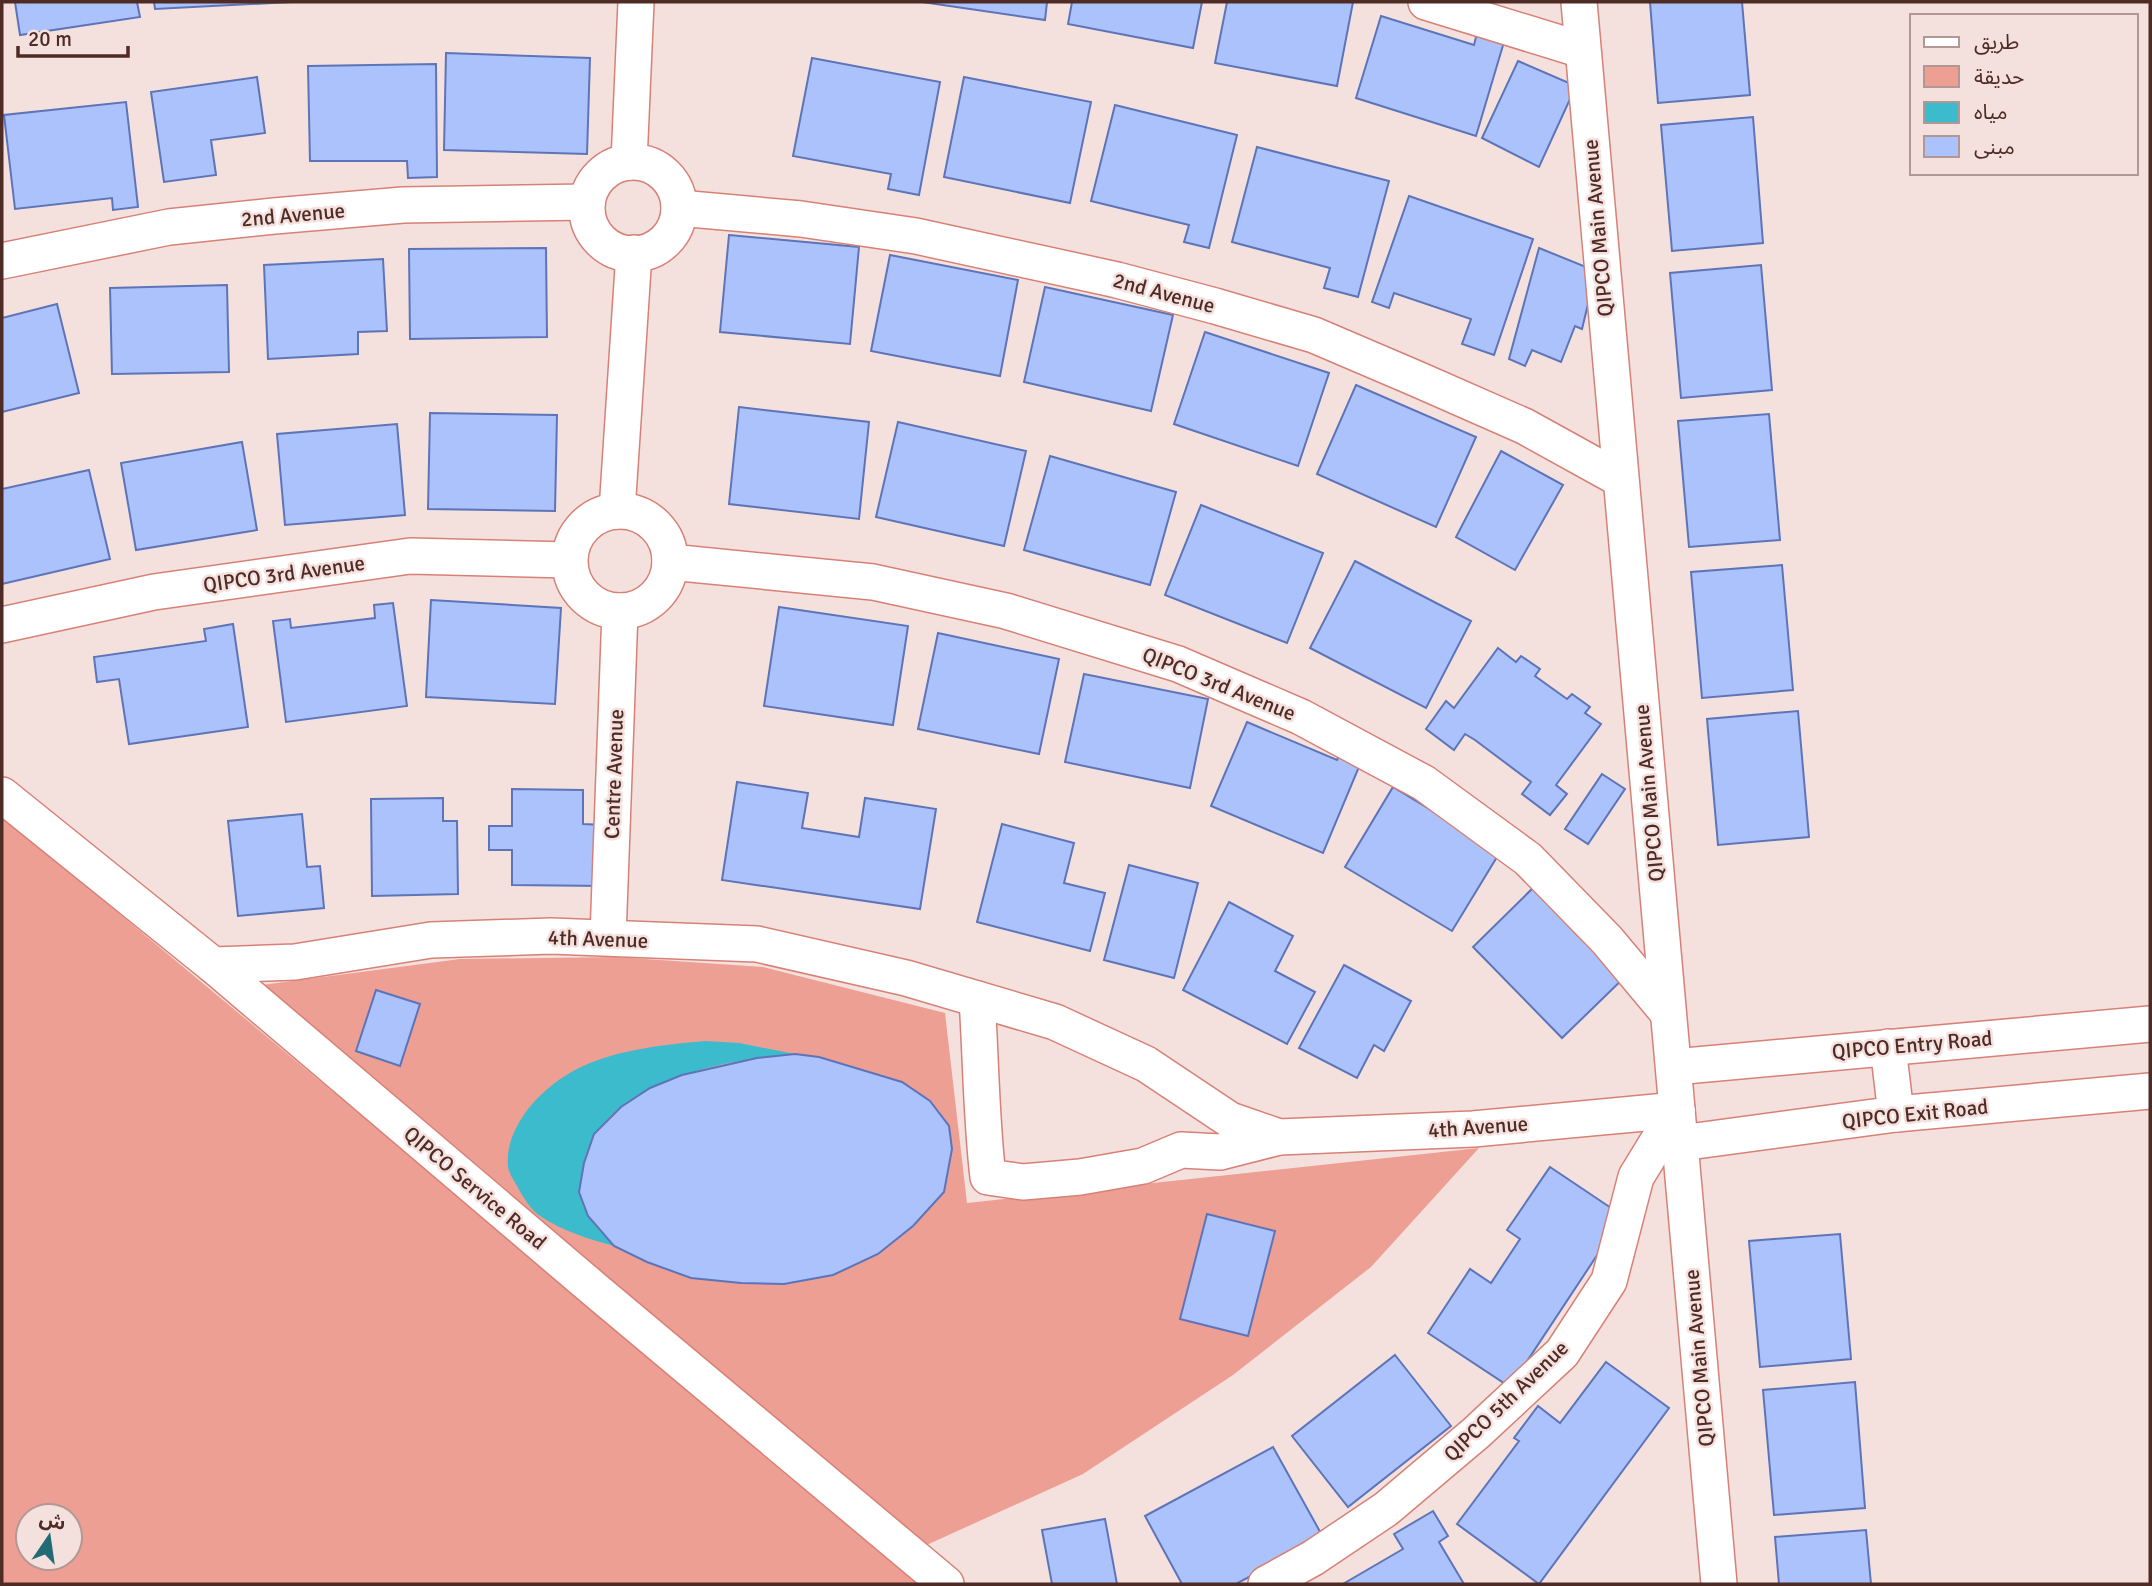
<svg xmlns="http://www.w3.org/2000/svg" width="2152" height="1586" font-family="Signika,'Noto Sans Arabic',sans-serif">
  <rect width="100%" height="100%" fill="#f4e1de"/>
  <g fill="#ee9f94" fill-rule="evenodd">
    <path d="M2,816l922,768h-922zM28,1516h42v42h-42z"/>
    <path d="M616,957l147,10 182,46 22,190 512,-55 -108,119 -138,108 -150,99 -163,74 -666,-562 206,-27z"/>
  </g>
  <path fill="#3cbbcd" d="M705,1041l34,2 56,11c-72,6 -197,28 -212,113 -3,18 -5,35 7,51 6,10 16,19 24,28 -25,-7 -52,-15 -74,-30 -9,-6 -18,-20 -23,-30 -3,-5 -8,-13 -9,-19 -4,-42 36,-82 71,-99 40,-19 83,-23 126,-27z"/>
  <g fill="#abc2fd" stroke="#5d74b8" stroke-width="2">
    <path d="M15,2h122l3,15 -120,18z"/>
    <path d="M154,2h138l-137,7z"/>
    <path d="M922,2h125l-2,18z"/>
    <path d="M1072,2h130l-9,46 -125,-24z"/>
    <path d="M1227,2h126l-16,84 -122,-23z"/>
    <path d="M1650,2h92l8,93 -92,8z"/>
    <path d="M1381,16l93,29 3,-12 27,9 -28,94 -120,-38z"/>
    <path d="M446,53l144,5 -3,96 -143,-4z"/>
    <path d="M812,58l128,24 -21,113 -31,-6 3,-15 -98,-18z"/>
    <path d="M1518,61l58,25 -37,81 -57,-29z"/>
    <path d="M436,64l1,113 -29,1 -1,-17h-97l-2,-95z"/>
    <path d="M257,77l8,56 -54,7 5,35 -52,7 -13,-90z"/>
    <path d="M964,77l127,25 -21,101 -126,-26z"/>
    <path d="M126,102l12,105 -25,3 -1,-12 -97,11 -11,-94z"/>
    <path d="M1115,105l122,30 -28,113 -25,-6 5,-17 -98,-24z"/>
    <path d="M1753,117l10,126 -91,8 -11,-126z"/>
    <path d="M1257,147l132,34 -31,116 -34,-9 6,-20 -98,-26z"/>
    <path d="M1409,196l124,43 -39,116 -32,-11 9,-25 -77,-26 -5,15 -17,-6z"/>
    <path d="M729,235l130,12 -9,97 -130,-12z"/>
    <path d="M546,248l1,89 -137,2 -1,-90z"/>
    <path d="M1539,248l57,23 -14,58 -7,-3 -14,36 -29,-12 -7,16 -16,-7z"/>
    <path d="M890,255l128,25 -18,96 -129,-25z"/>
    <path d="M383,259l4,72 -29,1v22l-90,5 -4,-94z"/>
    <path d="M1761,265l11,125 -91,8 -11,-125z"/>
    <path d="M227,285l2,87 -117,2 -2,-86z"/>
    <path d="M1045,287l128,28 -22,96 -127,-29z"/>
    <path d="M57,304l22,89 -77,19v-94z"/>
    <path d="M1205,332l124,41 -31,93 -124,-42z"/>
    <path d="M1356,385l120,52 -40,90 -119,-53z"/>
    <path d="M739,407l130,15 -10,97 -130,-15z"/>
    <path d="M430,413l127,2 -2,96 -127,-2z"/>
    <path d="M1769,414l11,126 -91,7 -11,-126z"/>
    <path d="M898,422l128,29 -22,95 -128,-29z"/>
    <path d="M397,424l8,91 -120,10 -8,-91z"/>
    <path d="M242,442l15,88 -121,20 -15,-87z"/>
    <path d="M1501,451l62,34 -48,85 -59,-33z"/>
    <path d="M1050,456l126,36 -26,93 -126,-35z"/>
    <path d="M89,470l21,89 -108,25v-95z"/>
    <path d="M1201,505l122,48 -36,90 -122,-48z"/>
    <path d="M1355,561l116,60 -45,87 -116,-60z"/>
    <path d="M1782,565l11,125 -91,8 -11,-126z"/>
    <path d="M431,600l130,8 -6,96 -129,-7z"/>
    <path d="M393,603l14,103 -121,16 -13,-101 17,-2 1,9 84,-10 -1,-13z"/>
    <path d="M779,607l129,19 -15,99 -129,-19z"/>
    <path d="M233,624l15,103 -119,17 -10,-65 -22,3 -3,-25 112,-16 -2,-12z"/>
    <path d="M938,633l121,26 -20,95 -121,-25z"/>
    <path d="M1498,648l18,14 5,-6 19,13 -5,7 32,23 5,-5 18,13 -5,6 16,11 -45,61 11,9 -17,21 -28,-21 9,-12 -56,-42 -10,-6 -11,16 -28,-21 20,-28 8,7z"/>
    <path d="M1084,674l124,25 -18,89 -125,-26z"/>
    <path d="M1798,711l11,126 -91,8 -11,-126z"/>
    <path d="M1247,722l90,38 3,-7 21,9 -38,91 -112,-47z"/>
    <path d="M1602,774l23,15 -37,55 -23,-15z"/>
    <path d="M737,782l71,11 -6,35 57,9 6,-39 71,11 -16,100 -198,-29z"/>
    <path d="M1393,787l107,65 -48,79 -107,-64z"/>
    <path d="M512,789l71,1v34l22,1 -1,61 -92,-1v-35h-23v-24h23z"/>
    <path d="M443,798v23h14l1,73 -86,2 -1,-97z"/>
    <path d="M302,814l5,53 13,-1 4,42 -86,8 -10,-95z"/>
    <path d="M1002,824l72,19 -10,40 41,10 -15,58 -113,-29z"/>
    <path d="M1129,865l69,18 -24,95 -70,-18z"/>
    <path d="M1540,881l90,91 -68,66 -89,-91z"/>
    <path d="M1229,902l64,34 -18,35 40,21 -28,52 -104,-54z"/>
    <path d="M1344,965l67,36 -27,50 -10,-6 -17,33 -58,-30z"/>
    <path d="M376,990l44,14 -20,62 -44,-15z"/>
    <path d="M795,1054l24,3 83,25 28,19 19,25 3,23 -8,43 -31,34 -35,28 -45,21 -49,9 -43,-1 -50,-5 -44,-16 -33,-16 -26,-30 -9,-24 5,-29 10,-29 27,-27 29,-19 32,-13 75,-17z"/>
    <path d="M1550,1167l73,49 -113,171 -82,-54 42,-64 21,14 29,-44 -13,-9z"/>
    <path d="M1207,1214l68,17 -27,105 -68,-17z"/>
    <path d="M1840,1234l11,125 -91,8 -11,-126z"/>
    <path d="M1395,1355l56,71 -103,81 -56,-71z"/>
    <path d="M1606,1362l63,46 -130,176 -82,-60 62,-83 -5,-3 24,-32 22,17z"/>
    <path d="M1855,1382l10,126 -91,7 -11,-125z"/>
    <path d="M1273,1447l50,90 -87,47h-54l-37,-68z"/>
    <path d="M1433,1511l15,25 -9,6 25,42h-121l60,-35 -9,-15z"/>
    <path d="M1105,1519l12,65h-65l-10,-54z"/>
    <path d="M1866,1530l5,54h-92l-4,-47z"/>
  </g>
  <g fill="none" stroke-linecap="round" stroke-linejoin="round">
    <g stroke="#d78176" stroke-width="38">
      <g id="minor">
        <path d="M1426,2l156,48"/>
        <path d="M1579,2l140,1582"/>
        <path d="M629,162l7,-160"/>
        <circle cx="633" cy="208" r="46"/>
        <path d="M679,208l122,11 115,17 201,44 98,26 99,29 103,44 107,47 96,53"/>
        <path d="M2,261l167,-34 105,-11 129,-11 184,-3"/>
        <circle cx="620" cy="561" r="50"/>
        <path d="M617,511l17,-258"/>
        <path d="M670,562l203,20 133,29 172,53 123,53 123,66 104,76 79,81 61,73"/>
        <path d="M2,625l152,-33 256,-36 159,4"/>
        <path d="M2,795l211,170 381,324 352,295"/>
        <path d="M608,937l12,-326"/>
        <path d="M213,965l82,-3 136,-22 120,-4 206,8 149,34 149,44 91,42 84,56 49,17 194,-8 204,-19"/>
        <path d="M977,999c4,60 4,119 11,178l35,5 57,-5 63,-11 38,-16 39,2 59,-15"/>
        <path d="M1888,1047l8,67"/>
        <path d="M1674,1067l476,-43"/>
        <path d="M1681,1143l215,-29 254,-23"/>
        <path d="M1266,1584l47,-26 73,-49 90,-76 86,-80 47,-72 27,-104 41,-67"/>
      </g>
    </g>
    <use href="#minor" stroke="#fff" stroke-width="35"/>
  </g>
  <g text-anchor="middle" stroke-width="5" stroke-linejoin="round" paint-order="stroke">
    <g font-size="21" fill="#4f2b26" stroke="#f4e1de">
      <text transform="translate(293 215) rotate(-5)" y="7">2nd Avenue</text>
      <text transform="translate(1598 228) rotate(-95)" y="7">QIPCO Main Avenue</text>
      <text transform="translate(1164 293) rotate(15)" y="7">2nd Avenue</text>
      <text transform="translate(284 574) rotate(-8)" y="7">QIPCO 3rd Avenue</text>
      <text transform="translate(1219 684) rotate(22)" y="7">QIPCO 3rd Avenue</text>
      <text transform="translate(614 774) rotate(-88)" y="7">Centre Avenue</text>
      <text transform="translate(1649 793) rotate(-95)" y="7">QIPCO Main Avenue</text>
      <text transform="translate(598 939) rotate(2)" y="7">4th Avenue</text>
      <text transform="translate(1912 1045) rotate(-5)" y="7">QIPCO Entry Road</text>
      <text transform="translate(1915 1114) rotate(-6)" y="7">QIPCO Exit Road</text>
      <text transform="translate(1478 1127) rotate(-4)" y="7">4th Avenue</text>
      <text transform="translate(475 1188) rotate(40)" y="7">QIPCO Service Road</text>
      <text transform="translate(1699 1358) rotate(-95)" y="7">QIPCO Main Avenue</text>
      <text transform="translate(1506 1401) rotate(-44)" y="7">QIPCO 5th Avenue</text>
    </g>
  </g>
  <rect width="2152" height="1586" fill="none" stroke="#4f2b26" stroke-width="7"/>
  <rect x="1910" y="14" width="228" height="161" fill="#f4e1de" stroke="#b29894" stroke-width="2"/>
  <rect x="1924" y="37" width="35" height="10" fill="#ffffff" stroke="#b29894" stroke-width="2"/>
  <text x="1974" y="49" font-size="21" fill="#4f2b26">طريق</text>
  <rect x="1924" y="66" width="35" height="21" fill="#ee9f94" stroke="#b29894" stroke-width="2"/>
  <text x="1974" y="84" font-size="21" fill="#4f2b26">حديقة</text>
  <rect x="1924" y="102" width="35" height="21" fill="#3cbbcd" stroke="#b29894" stroke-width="2"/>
  <text x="1974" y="119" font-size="21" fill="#4f2b26">مياه</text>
  <rect x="1924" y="136" width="35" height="21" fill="#abc2fd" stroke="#b29894" stroke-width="2"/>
  <text x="1974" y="154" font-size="21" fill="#4f2b26">مبنى</text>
  <g transform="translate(49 1537) rotate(13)"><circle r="33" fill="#f4e1de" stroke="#b29894" stroke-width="2"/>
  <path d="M0-5L12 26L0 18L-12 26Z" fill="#216b75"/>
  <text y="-10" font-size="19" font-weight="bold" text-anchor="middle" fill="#4f2b26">ش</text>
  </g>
  <path d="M18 46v10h110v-10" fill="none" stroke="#4f2b26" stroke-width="3.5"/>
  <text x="28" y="46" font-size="21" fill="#4f2b26" stroke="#f4e1de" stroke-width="5" paint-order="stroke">20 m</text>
</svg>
